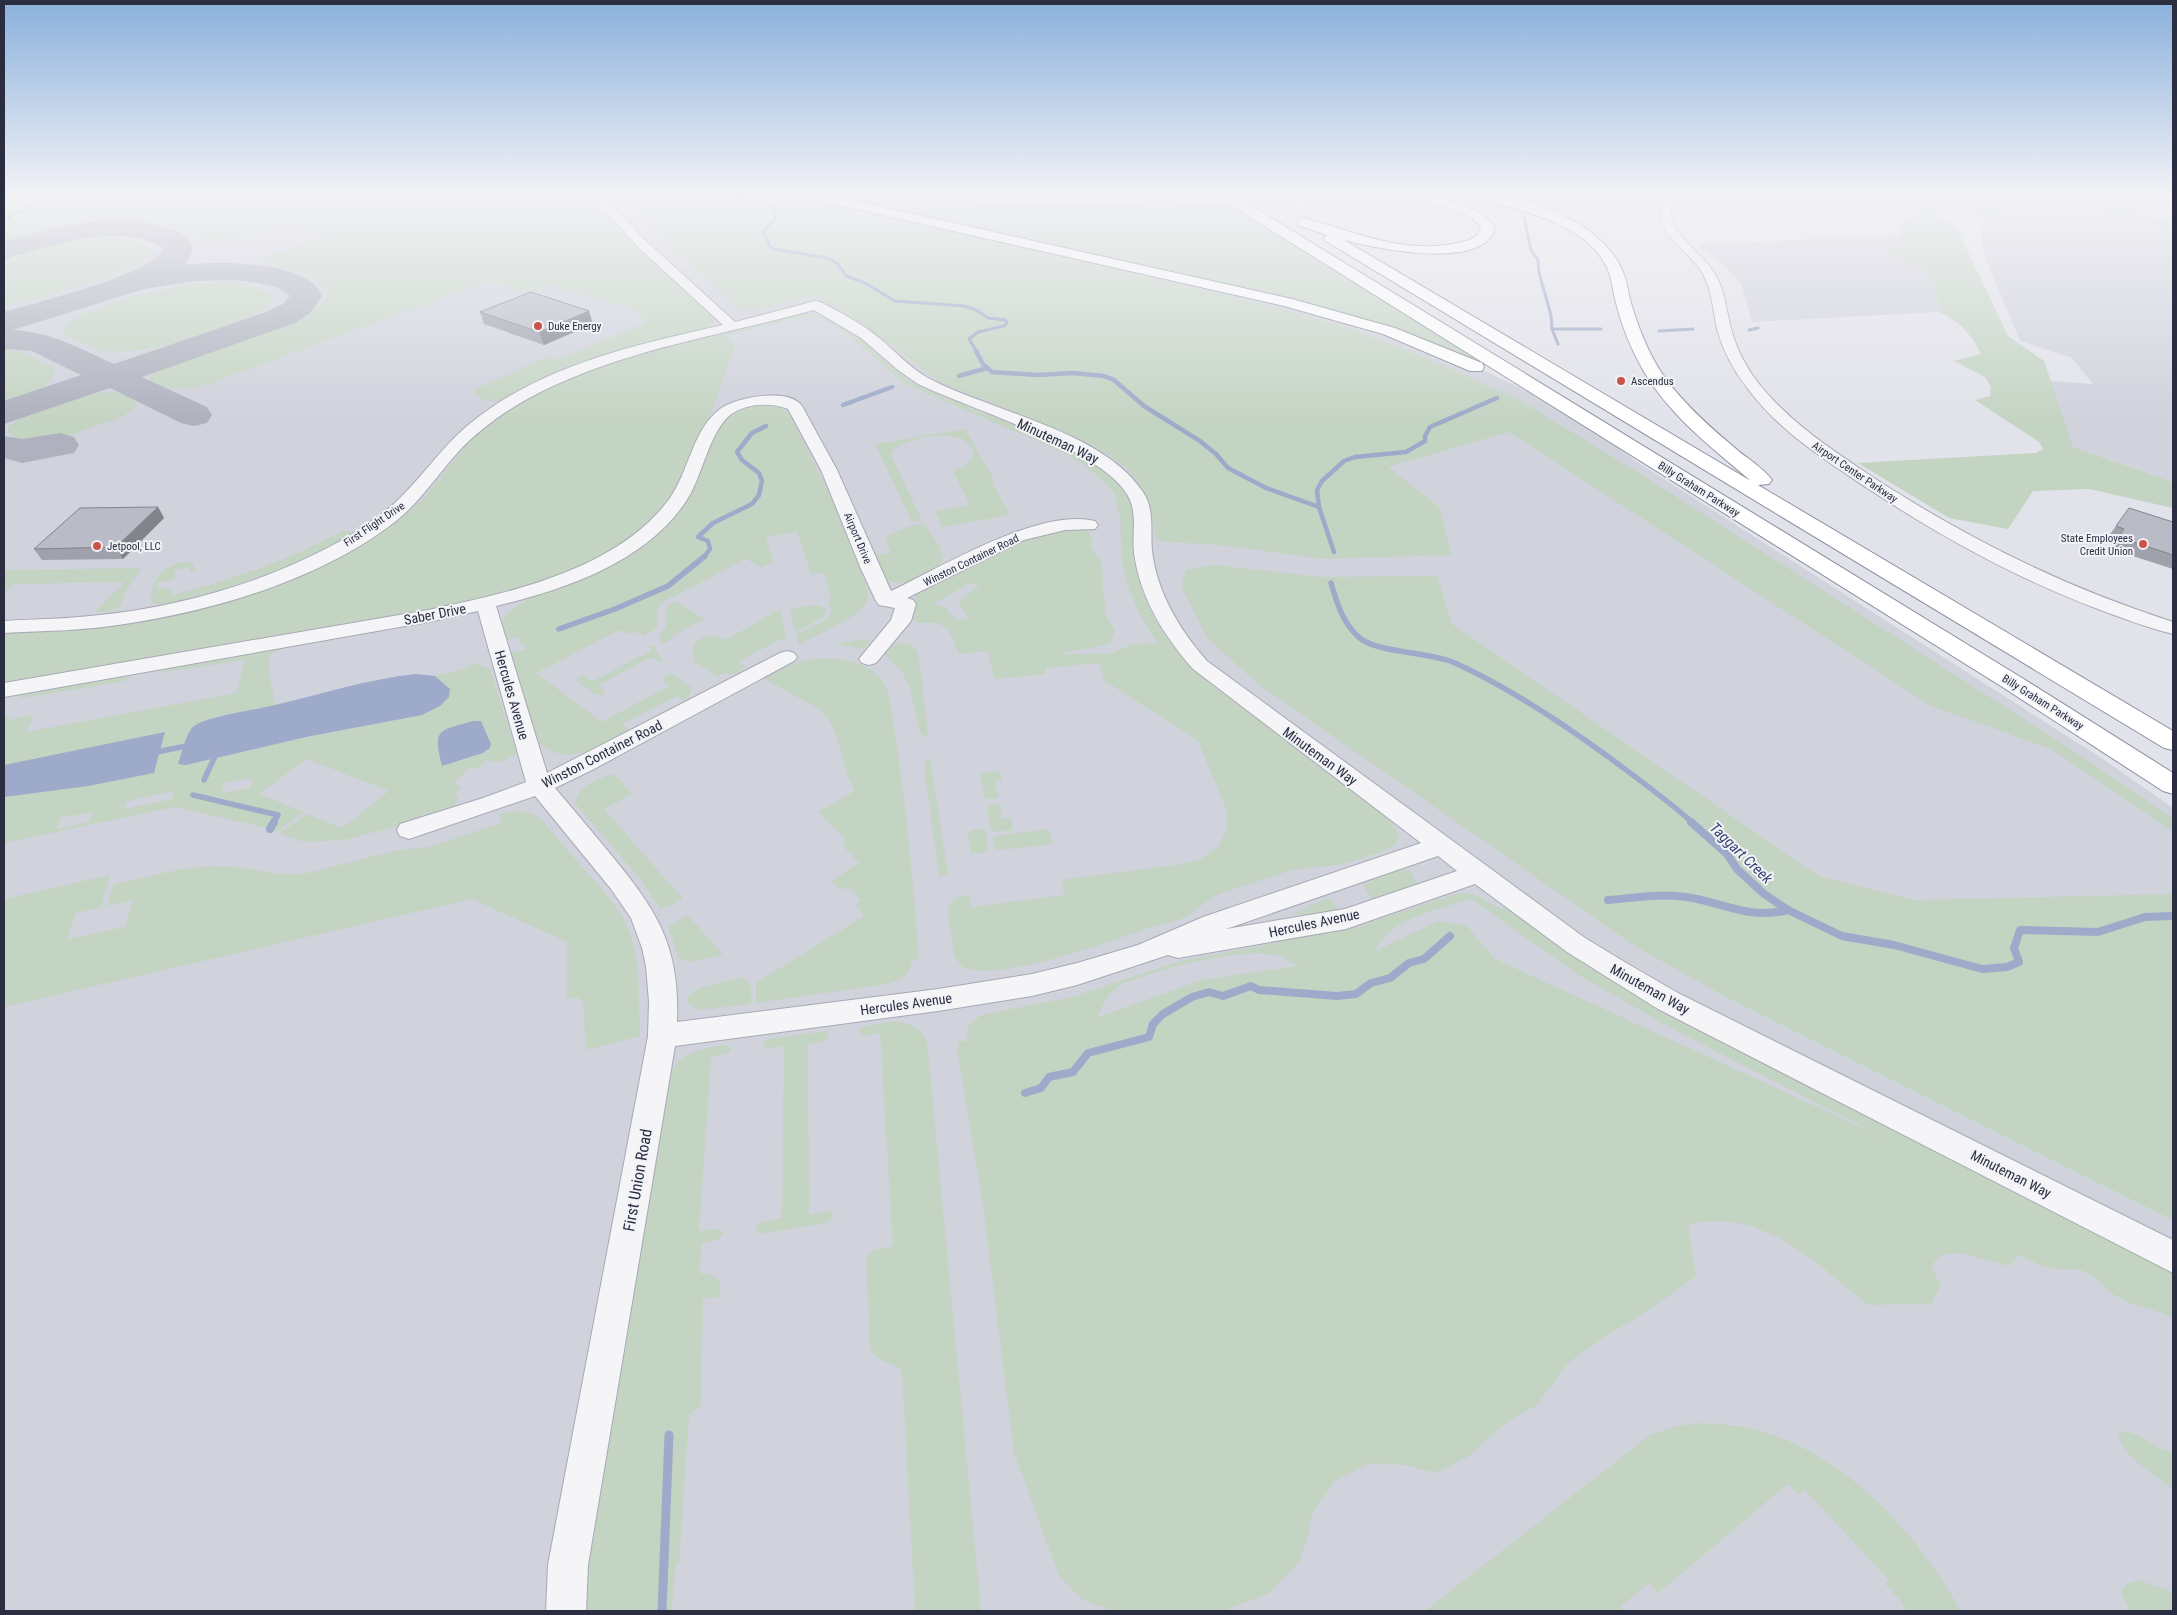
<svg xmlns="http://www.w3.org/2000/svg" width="2177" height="1615" font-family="'Roboto Condensed',sans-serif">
  <rect width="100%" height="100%" fill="#e2e3ea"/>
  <g fill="#d0d2dc">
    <path d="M4,194h807l314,70 218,53 124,46 56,26 58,31 53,40 469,299 70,49v803h-2169z"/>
    <path d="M2014,198l159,34v250l-100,-35 -48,-68 68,5 -21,-26 -52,-17 -37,-89 -1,-37z"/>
    <path d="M1907,234l26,48 7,30 -188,10 -11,-39 -21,-21 -22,-17z"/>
  </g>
  <g fill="#c4d4c3" fill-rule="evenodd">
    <path d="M4,194h584l3,6 116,109 8,12 -12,9 -81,19 -49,18 -71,34c-9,2 -24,-1 -28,-9l1,-3 72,-32 10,3 88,-37 1,-3 -16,-11 -79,-24 -25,8 -37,-12 -283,104c-20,5 -38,7 -56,-4l-1,-4 7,-6 9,-4 134,-48 25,-17 3,-8 -1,-6 -4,-5 -62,-25 67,-22 -39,-12 -70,20 -47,-17 -30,-4h-24l-53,7 -60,15z"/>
    <path d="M612,194h177l477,110 84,24 96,38 75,35 118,72 424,271 110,74v14l-122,-83 -120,-43 -422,-274 -121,35 52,41 11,47 -128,4 -103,-14 -54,-3 -9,-3 -3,-6 -4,-27 -8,-19 -13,-16 -18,-15 -31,-16 -140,-58 -83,-62 -46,-25 -55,16 -16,-1z"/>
    <path d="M823,194h42l32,3 321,2 257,159 -7,2 -120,-45 -58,-16z"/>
    <path d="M912,194h297l-246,3z"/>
    <path d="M1898,194h193l45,15 4,5 33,8v9l-90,-20 -53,-6h-16l-19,13 -20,-2 -9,-4 5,-4 -14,-4 -16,2 -4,10 18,8 53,112 36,25 29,86 100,35v26l-84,-19 -56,2 -25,38 -59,-11 -91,-55 178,-10 7,-4 -4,-7 -64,-42 15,-4 1,-9 -6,-10 -31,-16 27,-7c-10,-21 -21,-31 -41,-42l-7,-30 -4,-8 -41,-23 8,-4 5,-10 -1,-15 10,-4 6,-7z"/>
    <path d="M100,237c17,0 32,2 47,10l2,8c-13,20 -117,44 -145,52v-49l61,-16z"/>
    <path d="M211,282h27l31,10 3,8 -6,9 -19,9 -76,26 -25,5 -25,3 -22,-2 -35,-16 -1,-4c14,-25 119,-47 148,-48z"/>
    <path d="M800,313c50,-3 79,49 117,72 37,16 75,31 112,46 31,13 68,27 91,53 19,23 11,49 15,76 7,51 39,94 78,126l182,135 -3,2 7,12 -3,9 -7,5 -45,15 -51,6 -71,23c-14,5 -23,16 -35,23 -14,7 -30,9 -44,14 -37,13 -149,54 -182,36l-7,-11 -6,-43c0,-12 10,-15 21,-18l2,13 93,-12 -2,-11 2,-4 3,-1 108,-14 24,-5 19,-13 10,-21 -2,-17 -28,-68 -88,-57h-4l-7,-21 -54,5 1,6 -52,5 -6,-28 -30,3c-12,-49 -35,-22 -45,-35l2,-23 3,-3c52,-25 108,-68 169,-63l6,10 -3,7 12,15 1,32 3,9 -2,10 11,17 -5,14 -51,10h51l23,-10 24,-1 -20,-34 -10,-25 -5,-20 -2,-46 -5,-23 -7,-10 -21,-18 -26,-16 -157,-67 -58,-51 -24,-14 -14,-3 -82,19 9,10c-17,47 -41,131 -75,166 -87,89 -246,102 -363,122 -98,17 -196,32 -293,51v-50l179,-23 190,-74 49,-37 52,-64 26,-20 28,-18 33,-17 73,-28 123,-28zM970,583l10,3 -16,10 -5,9 8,11v3l-8,1 -10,-7 -2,-6 -12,-2 1,-3z"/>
    <path d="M4,349l18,3 31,15 2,4c-4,20 -34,28 -51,34z"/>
    <path d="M114,392l14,4 8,6v4c-11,12 -28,15 -42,20 -23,9 -65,29 -86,6v-5c21,-17 79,-35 106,-35z"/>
    <path d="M762,404l19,3 10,10 48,96 27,71c1,6 4,13 0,19 -8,15 -52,33 -67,42l-3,-10 29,-15 7,-9 -2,-5 -3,-1 4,-6 -7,-26 -13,1 -14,-42 -31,5 7,25 -11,6 -16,-9 -81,42 -7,7 -1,20 -13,8 -5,-4 -10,2 -9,-4 -84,43 66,49 67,-36 -6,-5v-3l8,-5 20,14 -1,9 -6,4 -7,-4 -55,28 7,7 -1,2c-30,15 -63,36 -92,7l-26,-87 16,-4 -2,-6 -4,1 -2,-7 -12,3 -4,-10v-7l4,-8 20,-15 49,-21 116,-86 31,-74 11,-8z"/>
    <path d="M965,429l28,49v6l17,31 -68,12 -7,-16 35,-6 -17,-34c10,-5 26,-11 18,-24 -2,-3 -6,-7 -9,-8 -20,-8 -53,-1 -69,11l-2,5 31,66 -10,1 -37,-78z"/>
    <path d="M924,523l16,24 3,13c-10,14 -40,29 -57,20 -7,-5 -10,-17 -13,-25l18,-2 -5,-13 1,-4 21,-9z"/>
    <path d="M344,530l10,3c-51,31 -108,51 -166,65 -10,3 -28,10 -37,4 0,-5 0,-11 2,-16 4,-14 24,-27 39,-23l4,8 -5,1 -2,-5 -15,4 1,8 -18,4v7l13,-2 2,7c60,-15 117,-35 172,-65z"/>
    <path d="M1214,565l107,12 116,-1 15,48 367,252 95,24 259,-6v326l-449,-224 -89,-50 -376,-261 -52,-47 -26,-52 5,-16z"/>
    <path d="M139,568l2,1 -16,23 -5,15 -11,5h-14l29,-30 -110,2 -10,9v-23z"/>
    <path d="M675,601l29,18 -31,17 -5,6 -8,1 -1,-9 7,-7 -1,-18z"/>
    <path d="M817,605l10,4 -2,7 -30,16 -5,-23z"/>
    <path d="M780,609l6,28 -47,24 7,6 -12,7h-13l-3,3 -24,-15 -1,-17c9,-11 22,-11 33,-5z"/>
    <path d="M861,639l9,2 -7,8 -28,-5z"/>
    <path d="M903,642l9,3 6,8 10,79 -1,5h-3l-4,-5 -11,-47 -7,-13 -17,-18 4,-7z"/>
    <path d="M646,646h9l1,5 8,11h-6l-7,-5 -53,28 7,6 -4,4h-5l-19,-14v-3l6,-2 10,5 59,-31z"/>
    <path d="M280,648l1,3 -10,2 -3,11 7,42c-20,3 -69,9 -83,22 -5,5 -10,28 -13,36l7,1 120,-28 116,-22 21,-33 -8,-6 29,-7 11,-6 15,6 27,85 -16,8 -15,-2 -8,9 -9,-1 -15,15 7,4 -7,7 4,3v3l-7,9 -56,18 -51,13 -40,2 -25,-9 28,-19 35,14 47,-37 -83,-32 -47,35 45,18 -28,20 -3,-2 7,-16 -85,-20 -3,3 84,19 -5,9 -4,3 -92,-21 -171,36v-127l5,-1 -2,5 27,-5 -8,17 210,-39 9,-33 -87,13 8,-4zM477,721l11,30 -27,10 -18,-30zM252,778l-2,10 -29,5 3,-10zM174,791l-1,8 -49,10 3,-8zM92,812l-3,10 -32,7 3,-11z"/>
    <path d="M823,658c20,1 46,4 59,22 10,15 10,38 13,55 12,74 18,149 24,224l-7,1c-1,15 -13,21 -25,24l-131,19v-20l108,-67 -8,-11 5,-5 -13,-13 -7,3 -10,-9 28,-18 -16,-17 3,-7 -28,-27 37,-21c-17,-25 -10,-63 -38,-83l-56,-31c21,-11 39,-17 62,-19z"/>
    <path d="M123,676l5,2 -3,3 -103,17 -3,-2 2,-2z"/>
    <path d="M930,759l18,115 -6,3 -3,-1 -15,-111 3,-5z"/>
    <path d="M1000,771l2,10 -7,1 3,16 -10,1 -3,-1 -5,-23 3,-2z"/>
    <path d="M611,774l6,3 15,17 -28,15 79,90 -16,8 -1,-1 -5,3 -21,-30 -64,-75c-1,-18 22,-24 35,-30z"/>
    <path d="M999,803l3,16 9,-1 2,12 -18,2 -4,-2 -4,-24z"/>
    <path d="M514,811l14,1 11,5 72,83 13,19 9,23 5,26 2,68 -54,14 -3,-49 -7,-4 -9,2v-57l-95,-43 -468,108v-108l106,-24 -9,32 -25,6 -9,26 58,-12 8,-26 -26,5 7,-22 68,-15 31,-3 22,1 44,7h25l94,-24 31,-3 72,-24 -2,-9z"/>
    <path d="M985,829l3,21 -2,2 -15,2 -3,-21 4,-3z"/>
    <path d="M1047,829l3,3 2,10 -3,3 -51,5 -4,-2 -1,-10 2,-2z"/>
    <path d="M1403,869l8,3 7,12 -44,18 -12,-18z"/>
    <path d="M1458,893l15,1 28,15 4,-2 75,54 66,40 527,270v48c-18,-12 -42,-12 -60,-25 -11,-7 -17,-19 -30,-23 -8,-4 -18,-1 -27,-2 -14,-1 -26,-9 -38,-15l-1,4 -8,8 -50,-13 -18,2 -10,11 10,20 -10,18 -63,1c-42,-34 -91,-83 -149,-84 -10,0 -21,2 -31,3l8,52 -51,37 -35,20 -42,30 -31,42 -33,19 -35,32 -33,17 -32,-8 -33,-2 -36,18 -23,32 -4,23 -9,26 -28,30 -48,19h-109l-31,-11 -24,-24 -45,-123 -32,-256 -24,-143v-12l8,-1 3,-16 12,-10 91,-18 108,-36 168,-32zM1471,899l109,77 95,54 210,108 -390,-179 -28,-33 -29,-5 -63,30c14,-33 65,-42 96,-52zM1259,953l20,3 19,10 -97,14 -105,38c6,-10 12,-25 22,-31 11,-7 24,-10 36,-14 34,-11 68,-18 105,-20z"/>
    <path d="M1330,898l8,12 -36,6 -7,-3 14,-6 -1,-1z"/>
    <path d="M688,915l35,40 -34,7 -10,-3 -11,-33z"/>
    <path d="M743,977l8,9v18l-53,6 -11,-7v-7l13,-8z"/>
    <path d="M895,1021c15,2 25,7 32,20l54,570h-66l-13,-242c-12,-6 -29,-9 -32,-22l-4,-90 7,-7 20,-4 -13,-213 -17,3 -4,-4 2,-5 4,-1z"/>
    <path d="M826,1031l3,5 -4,5 -17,3 1,171 21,-4 2,1 1,5 -4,5 -69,12 -4,-2 -1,-3 4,-6 23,-5 2,-172 -17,3 -5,-4 6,-6z"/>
    <path d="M724,1045l7,2v5l-20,5 -12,174 17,-2 7,2v4l-6,5 -16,4 -1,30 8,-1 11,7 2,16 -18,3 -2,106 -12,10 -10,147 -4,5 -3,44h-92l89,-534c10,-25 31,-28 55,-32z"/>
    <path d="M1700,1423c18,1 36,2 53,6 93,24 162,102 208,182h-55l-7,-12 -14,-15 4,-4 -85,-91 -6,6 -10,-11 -130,109 -9,-10 -28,23 3,5h-199l225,-176 26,-9z"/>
    <path d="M2124,1431c19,3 31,18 49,21v37c-20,-16 -49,-30 -55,-56z"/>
    <path d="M2138,1580l35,12v19h-44l-8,-20 6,-7z"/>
  </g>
  <g fill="#9eaac9">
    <path d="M416,674l19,2 15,13 -1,8 -9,9 -18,9 -116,22 -120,28 -8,-1c3,-8 8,-30 14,-36 11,-12 65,-18 83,-23 47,-11 93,-26 141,-31z"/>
    <path d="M473,721h8l10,23 -1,4 -7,5 -41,13c-10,-38 -3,-35 31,-45z"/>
    <path d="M165,732l-11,41 -66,13 -84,11v-32z"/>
  </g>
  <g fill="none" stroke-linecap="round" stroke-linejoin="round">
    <g stroke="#9eaac9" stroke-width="3">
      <path d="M724,194l44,9 7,7v9l-12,12 7,16 3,2 54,9 11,6 8,12 19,7 30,18 69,5 12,4 12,8 17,2 2,3 -3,3 -26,6 -9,7 8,13"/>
      <path d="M1524,217l7,33 7,10 1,13 12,42 1,14 6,15"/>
      <path d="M4,220l33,-18 21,-4 8,-4"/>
      <path d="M1552,329h49"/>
      <path d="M1749,330l9,-2"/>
      <path d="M1659,331l34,-2"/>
    </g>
    <g stroke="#9eaac9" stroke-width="4.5">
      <path d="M976,351l7,13 9,8 45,3 36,-2 31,3 10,4 30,26 56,35 16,13 12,14 38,20 53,19"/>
      <path d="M959,376l28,-8"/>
      <path d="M843,405l49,-18"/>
      <path d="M1334,552l-15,-45 -2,-17 5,-9 22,-20 11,-4 51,-5 19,-11v-5l5,-9 67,-29"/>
      <path d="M704,557l6,-8 -2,-8 -10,-4 15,-14 39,-19 7,-9 3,-14 -3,-8 -17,-13 -5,-8 15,-19 14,-7"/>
    </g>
    <g stroke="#9eaac9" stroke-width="5.5">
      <path d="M1331,583c6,20 12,42 30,56 19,14 70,13 94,24 55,25 106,59 155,95 28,21 56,41 83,65"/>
      <path d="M559,629l56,-20 53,-23 37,-30"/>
      <path d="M152,753l39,-8"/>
      <path d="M204,780l13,-28"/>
      <path d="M193,795l85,20 -5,8"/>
    </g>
    <g stroke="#9eaac9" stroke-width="8">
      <path d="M1691,822l36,32 10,15 27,25 24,16 54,26 52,9 88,24 25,-2 12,-5 -5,-14 6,-18 78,2 47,-15 28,-1"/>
      <path d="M270,829l4,-7"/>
      <path d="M1608,900c26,-2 52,-7 78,-3 37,5 61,23 102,13"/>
      <path d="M1025,1093l16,-5 8,-11 24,-5 15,-19 61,-16 4,-13 10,-10 29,-17 17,-5 14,4 28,-10 8,4 78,6 19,-2 15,-11 19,-5 19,-15 15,-4 26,-23"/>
    </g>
    <path stroke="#9eaac9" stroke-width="9" d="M662,1611l7,-176"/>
    <g fill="#afb2be" fill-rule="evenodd">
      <path d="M117,219c16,1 73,7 75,28 1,7 -6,13 -6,18 31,-4 124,-5 136,31l-12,17 -15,10 -153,54 65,30 5,8 -5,8 -13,3 -13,-3 -71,-35 -106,36v-23l77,-26 -49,-24 -28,-2v-37c26,-8 155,-39 159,-64 -47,-28 -110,-1 -159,11v-18l64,-16zM234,280c16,2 46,4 56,16l-7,8 -17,8 -152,52c-35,-16 -63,-32 -101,-34l131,-41 52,-8z"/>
      <path d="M60,433l14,4 5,8 -5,8 -52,10 -18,-5v-22l18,3z"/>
    </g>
    <g stroke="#a7a9b4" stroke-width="2">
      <g id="street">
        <path d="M590,194h11l45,47 89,81 80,-21 5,1c20,10 41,21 58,35 17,14 31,30 50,41 64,34 174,52 215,114 12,18 7,38 9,59 5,42 28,79 55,110l280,205 98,72 43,26 50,29 495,247v33l-515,-264 -91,-57 -92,-68 -129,45 -168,29 -10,-3 -91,30 -45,11 -94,15 -263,35 -87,519 -2,46h-40l2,-46 100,-529 1,-34 -3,-36 -4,-18 -11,-30 -20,-29 -76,-93 -126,43 -9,-3 -3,-6 3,-6 83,-26 43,-16 -48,-171 -50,11 -424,75v-14l424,-73c82,-17 191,-41 242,-112 19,-27 23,-69 50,-89 16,-12 69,-22 82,-3l35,64 54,121c50,-24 149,-84 204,-70l3,4 -3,4 -30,1 -41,10 -117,58 6,2 3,4 -5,17 -35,42 -7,2 -7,-2 -3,-4 32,-39 4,-12 -16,-3 -3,-4 -15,-32 -40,-99 -33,-61c-18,-7 -42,-6 -58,6 -19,16 -27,55 -39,78 -38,67 -124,96 -195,113l51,167 233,-120 7,-2 7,2 3,4 -3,4 -200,108 -39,19c19,22 38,45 57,68 46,56 68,91 65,166l261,-33 94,-15 45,-11 61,-18 65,-28 218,-74 -228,-174c-29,-33 -53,-71 -59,-116 -2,-17 3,-36 -4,-53 -20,-49 -163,-92 -212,-116l-20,-14 -37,-32 -47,-28c-95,26 -195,40 -283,87 -26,14 -51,32 -72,54 -21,23 -38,50 -63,70 -79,62 -196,94 -293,106 -33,4 -66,4 -99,6v-12c32,-2 64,-2 96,-6 86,-9 176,-36 251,-80 17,-11 34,-22 48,-36 24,-23 43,-52 68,-73 71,-60 167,-81 256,-101l-85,-78zM1438,856l19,15 -112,38 -119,20z"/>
        <path d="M1669,194h12c-5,6 -11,12 -10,20 0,20 34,42 44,60 10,16 11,36 16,54 4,17 12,33 22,48 32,44 79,74 124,104 97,62 186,106 296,142v12c-25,-6 -51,-16 -75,-25 -83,-31 -158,-73 -231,-121 -43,-29 -88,-57 -119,-99 -14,-18 -25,-38 -31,-60 -4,-19 -5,-38 -14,-55 -15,-27 -62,-46 -34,-80z"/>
        <path d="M2149,194l24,1v6l-22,-5z"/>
      </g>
    </g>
    <g stroke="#8a8ea0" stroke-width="2">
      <g id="highway">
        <path d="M802,194h22l468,105 103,29 87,35 2,4 -2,4h-12l-87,-37 -99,-28 -476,-108z"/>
        <path d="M878,194l130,2 176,-2 6,4 -6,4 -176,2 -124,-6z"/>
        <path d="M1217,194h15l790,484 151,95v21l-10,-3 -159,-103 -786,-491z"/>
        <path d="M1288,194c52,0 174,-12 207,33 -9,45 -121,21 -151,13l407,241c-39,-33 -82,-66 -108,-111 -12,-21 -21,-43 -27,-67 -3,-10 -4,-23 -8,-33 -20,-49 -95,-62 -140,-73l-1,-3c51,-3 133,25 155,76 5,10 6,22 9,33 9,30 21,60 41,84 19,23 40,42 63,61 11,10 28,19 37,32l-3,4 -11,1 415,246v19l-9,-2 -838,-507 -2,-3 3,-3 -29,-10 -2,-3 7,-4c51,13 99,37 154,25 10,-2 21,-4 24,-15 -3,-4 -7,-9 -11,-11 -40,-25 -130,-19 -176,-18l-5,-1z"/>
      </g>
    </g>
    <use href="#street" fill="#f5f5f8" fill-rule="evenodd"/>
    <use href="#highway" fill="#fff" fill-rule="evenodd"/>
    <g stroke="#8a8ea0" stroke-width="16" stroke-linecap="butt">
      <path id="highway-bridge" d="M1184,198l110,-3"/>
    </g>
    <use href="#highway-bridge" stroke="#fff" stroke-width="14"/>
  </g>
  <g fill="#9fa2ab">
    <path d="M480,312l113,12 -49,21 -60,-21z"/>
    <path d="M158,507l6,11 -41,41 -81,1 -8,-11z"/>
    <path d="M2173,522v47l-62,-20 6,-9 -9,-3 8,-11z"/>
  </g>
  <g fill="#82848b">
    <path d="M589,311l4,13 -49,21 -5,-13z"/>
    <path d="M158,507l6,11 -41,41 -7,-12z"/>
  </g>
  <g fill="#b9bcc7" stroke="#82848b">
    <path d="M531,292l58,19 -50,21 -59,-20z"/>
    <path d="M158,507l-42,40 -82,2 46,-41z"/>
    <path d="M2129,508l44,14v33l-55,-18 6,-8 -8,-3z"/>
  </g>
  <linearGradient id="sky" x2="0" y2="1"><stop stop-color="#8ab0dc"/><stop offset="0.46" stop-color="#f2f2f6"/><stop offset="1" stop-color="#f2f2f6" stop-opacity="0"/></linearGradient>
  <rect width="2177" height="420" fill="url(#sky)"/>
  <g fill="#ca544c" stroke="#f2f3f7" stroke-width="2">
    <circle cx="538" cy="326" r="5"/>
    <circle cx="1621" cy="381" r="5"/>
    <circle cx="2143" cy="544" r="5"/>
    <circle cx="97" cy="546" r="5"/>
  </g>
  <g text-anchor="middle" stroke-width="4" stroke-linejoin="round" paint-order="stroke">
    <g font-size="11" fill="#2b2e41" stroke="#f2f3f7" text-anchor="start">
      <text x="548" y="330">Duke Energy</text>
      <text x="1631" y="385">Ascendus</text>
      <text x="2133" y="542" text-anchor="end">State Employees<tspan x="2133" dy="13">Credit Union</tspan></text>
      <text x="107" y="550">Jetpool, LLC</text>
    </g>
    <g font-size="11" fill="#2b2e41" stroke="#f2f3f7">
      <text transform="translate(1855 472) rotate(34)" y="4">Airport Center Parkway</text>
      <text transform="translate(1699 489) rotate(32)" y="4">Billy Graham Parkway</text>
      <text transform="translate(374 524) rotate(-34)" y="4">First Flight Drive</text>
      <text transform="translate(858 538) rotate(67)" y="4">Airport Drive</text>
      <text transform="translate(971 560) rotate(-26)" y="4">Winston Container Road</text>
      <text transform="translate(2043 702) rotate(32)" y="4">Billy Graham Parkway</text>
    </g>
    <g font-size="14" fill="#2b2e41" stroke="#f2f3f7">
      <text transform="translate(1058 441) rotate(25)" y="5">Minuteman Way</text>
      <text transform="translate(435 614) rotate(-11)" y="5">Saber Drive</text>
      <text transform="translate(512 695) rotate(74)" y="5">Hercules Avenue</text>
      <text transform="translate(602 754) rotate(-27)" y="5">Winston Container Road</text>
      <text transform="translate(1320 756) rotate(36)" y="5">Minuteman Way</text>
      <text transform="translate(1314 923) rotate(-12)" y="5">Hercules Avenue</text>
      <text transform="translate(1650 989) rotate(29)" y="5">Minuteman Way</text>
      <text transform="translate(906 1004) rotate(-8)" y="5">Hercules Avenue</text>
      <text transform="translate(2011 1174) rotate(27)" y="5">Minuteman Way</text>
    </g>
    <g font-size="15" font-style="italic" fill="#364474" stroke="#f2f3f7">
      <text transform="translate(1741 853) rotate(44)" y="5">Taggart Creek</text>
    </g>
    <g font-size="16" fill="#2b2e41" stroke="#f2f3f7">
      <text transform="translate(637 1180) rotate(-80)" y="6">First Union Road</text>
    </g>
  </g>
  <rect width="2177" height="1615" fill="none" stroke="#2b2e41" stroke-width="10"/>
</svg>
